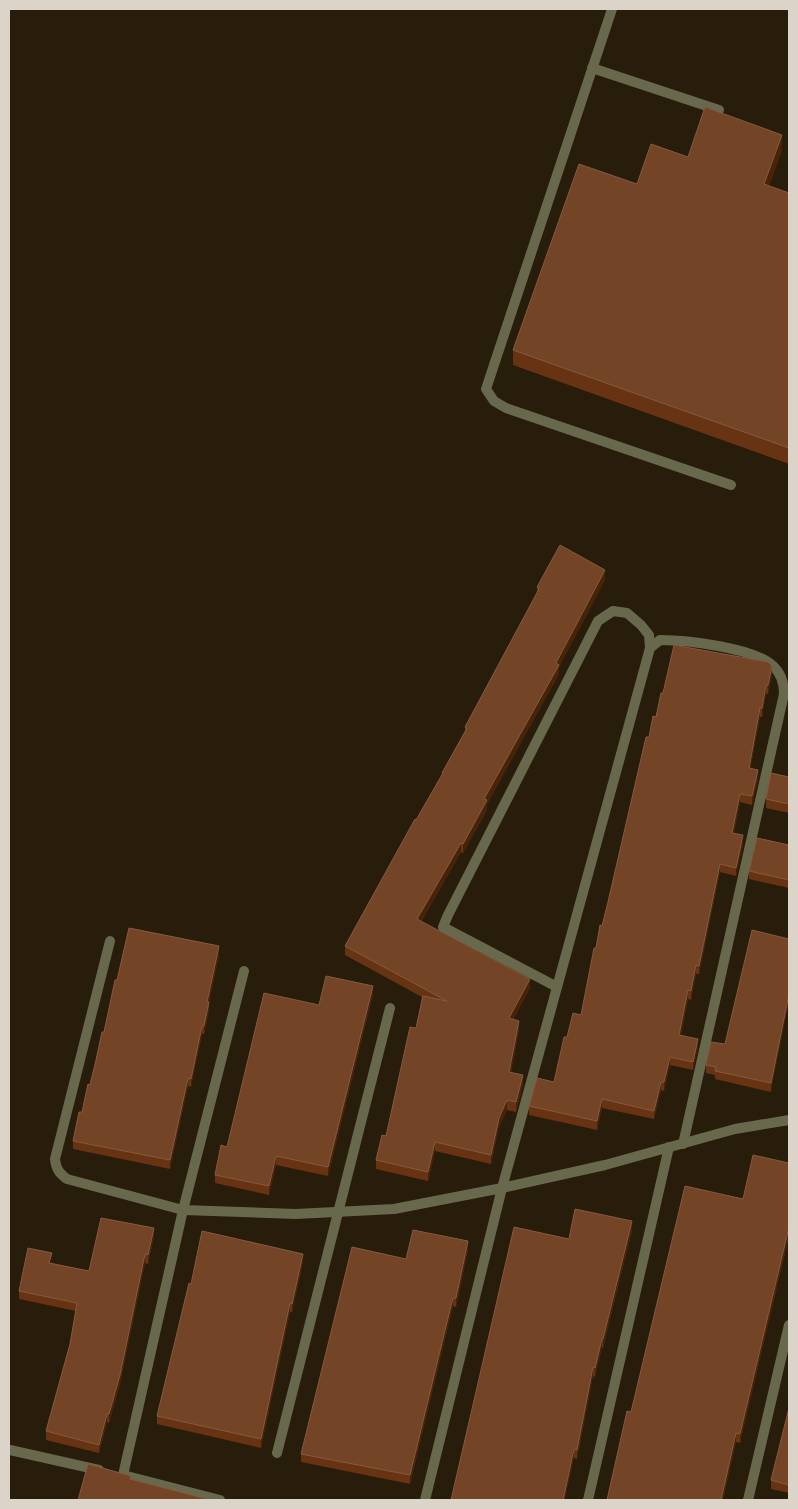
<svg xmlns="http://www.w3.org/2000/svg" width="798" height="1509" font-family="'Roboto Condensed',sans-serif">
  <rect width="100%" height="100%" fill="#281c0a"/>
  <g fill="none" stroke-linecap="round" stroke-linejoin="round">
    <g stroke="#68684c" stroke-width="10">
      <path d="M612,9l-126,380 8,12 12,7 225,77"/>
      <path d="M592,68l127,42"/>
    </g>
    <g stroke="#68684c" stroke-width="10">
      <path d="M650,648l10,-8c26,0 95,8 113,26 9,8 11,18 11,28l-101,450"/>
      <path d="M110,941l-55,218c1,10 4,14 12,20l116,31 113,4 98,-5 108,-21 103,-23 130,-36 54,-9"/>
      <path d="M10,1450l89,20"/>
      <path d="M277,1453l113,-445"/>
      <path d="M220,1500l-97,-25 60,-265 61,-239"/>
      <path d="M425,1500l77,-312 148,-540 -1,-13 -8,-10 -14,-12 -14,-2 -15,10 -150,294 -5,12 114,60"/>
      <path d="M588,1500l81,-353"/>
      <path d="M748,1500l41,-175"/>
    </g>
  </g>
  <g fill="#683313">
    <path d="M782,150l-13,36 20,7v271l-276,-99v-15l124,-166z"/>
    <path d="M605,580l-46,87v7l-72,130v6l-24,43 -2,-1 -40,70 109,66 -17,31 6,11 -8,42 12,12 -7,28 -9,-2 -8,17 -8,37 -56,-13 -7,30 -52,-12v-9l10,-24 30,-108 6,-31 -77,-42v-9l97,-171v-2l23,-41v-5l72,-133v-7z"/>
    <path d="M772,675l-4,19h-2l-4,23h-2l-10,52 8,10 -6,26 -12,-3 -6,31 9,11 -7,32 -16,-4 -21,102h-3l-5,26 -3,-1 -7,36 17,12 -5,23 -23,-5 -6,26 -3,-1 -7,29 -52,-11 -5,22 -68,-15v-9l25,-24 13,-45 14,-22 15,-67 12,-46 41,-165 14,-44z"/>
    <path d="M789,777v36l-23,-5v-9z"/>
    <path d="M789,845v43l-40,-9v-8z"/>
    <path d="M789,939l-18,153 -56,-13v-4l-9,-2v-8l19,-21z"/>
    <path d="M219,955l-10,47v9l-5,23h-2l-11,53 -3,-1 -18,83 -97,-20v-8l9,-29 22,-80 13,-52z"/>
    <path d="M373,994l-45,182 -52,-11 -7,30 -54,-12v-8l12,-28 92,-142z"/>
    <path d="M789,1163v73l-49,207 -4,-1 -13,58h-116l24,-88 112,-213z"/>
    <path d="M632,1230l-29,118 -1,-1 -7,30 -2,-1 -16,83 -3,-1 -5,-219z"/>
    <path d="M154,1236l-6,28 -3,-1 -25,121 -11,39 -2,-1 -8,31 -53,-13v-9l24,-87 6,-33 -57,-12v-8l33,-30 -1,2 38,8z"/>
    <path d="M468,1250l-12,57 -3,-1 -7,29 -36,149 -109,-22v-8l105,-195z"/>
    <path d="M303,1262l-11,50h-2l-29,136 -104,-24v-8l34,-132z"/>
    <path d="M789,1408v85l-18,-4v-9z"/>
  </g>
  <g fill="#492307">
    <path d="M782,135v15l-18,50v-16z"/>
    <path d="M605,570v10l-46,87v7l-72,130v6l-24,43v-9l21,-45z"/>
    <path d="M772,666v9l-4,19v-9z"/>
    <path d="M766,685v9l-4,23v-9z"/>
    <path d="M760,708v9l-11,60v-9z"/>
    <path d="M758,770v9l-6,26v-9z"/>
    <path d="M740,794v8l-8,39v-8z"/>
    <path d="M743,835v9l-7,32v-8z"/>
    <path d="M461,843v9l-44,77v-10z"/>
    <path d="M720,864v8l-21,102v-8z"/>
    <path d="M219,946v9l-12,55v-8z"/>
    <path d="M696,965v9l-5,26v-9z"/>
    <path d="M530,979v9l-21,40v-10z"/>
    <path d="M373,986v8l-45,182v-9z"/>
    <path d="M688,990v9l-9,45v-9z"/>
    <path d="M789,994v8l-18,90v-9z"/>
    <path d="M209,1002v9l-5,23v-8z"/>
    <path d="M519,1021v9l-10,51v-9z"/>
    <path d="M202,1026v8l-11,53v-8z"/>
    <path d="M698,1039v8l-5,23v-8z"/>
    <path d="M670,1057v8l-6,26v-9z"/>
    <path d="M523,1075v9l-7,28v-10z"/>
    <path d="M188,1078v8l-18,83v-9z"/>
    <path d="M661,1082v8l-7,29v-8z"/>
    <path d="M602,1099v9l-5,22v-9z"/>
    <path d="M507,1100v10l-8,17 -8,37v-9l8,-37z"/>
    <path d="M435,1142v9l-7,30v-9z"/>
    <path d="M276,1156v9l-7,30v-9z"/>
    <path d="M632,1221v9l-29,118v-9z"/>
    <path d="M789,1227v9l-49,207v-9z"/>
    <path d="M154,1228v8l-6,28v-9z"/>
    <path d="M468,1241v9l-12,57v-9z"/>
    <path d="M145,1254v9l-25,121 -11,39v-9z"/>
    <path d="M303,1254v8l-11,50v-8z"/>
    <path d="M453,1298v8l-43,178v-9z"/>
    <path d="M290,1303v9l-29,136v-9z"/>
    <path d="M602,1339v8l-7,30v-9z"/>
    <path d="M593,1367v9l-16,83v-9z"/>
    <path d="M107,1414v8l-8,31v-8z"/>
    <path d="M736,1433v9l-13,58h-2z"/>
    <path d="M574,1449v9l-9,42h-2z"/>
  </g>
  <g fill="#744426" stroke="#845b40">
    <path d="M705,107l77,28 -18,49 25,9v255l-276,-98 66,-186 58,20 14,-40 37,13z"/>
    <path d="M560,545l45,25 -49,93 3,2 -75,134 3,1 -24,44 -2,-1 -44,76 113,60 -21,39 10,3 -10,51 14,3 -7,27 -9,-2 -8,18 -8,37 -56,-13 -7,30 -52,-12 6,-25 4,1 24,-109 6,1 7,-32 24,5 -102,-55 70,-127 1,1 27,-47h-1l25,-45 -2,-1 74,-138 -2,-2z"/>
    <path d="M674,645l94,17 4,4 -4,19h-2l-4,23h-2l-11,60 9,2 -6,26 -12,-2 -8,39 11,2 -7,33 -16,-4 -21,102 -3,-1 -5,26 -3,-1 -9,45 19,4 -5,23 -23,-5 -6,25h-3l-7,29 -52,-12 -5,22 -68,-15 8,-28 17,4 10,-45h3l6,-24 8,2 13,-67h2l4,-23 2,1 6,-24 38,-165h3l4,-21 3,1 5,-24h2z"/>
    <path d="M771,773l18,4v27l-23,-5z"/>
    <path d="M757,838l32,7v35l-40,-9z"/>
    <path d="M129,928l90,18 -12,56h2l-5,24h-2l-11,53 -3,-1 -18,82 -97,-19 6,-29h3l6,-28 2,1 6,-25 6,-28h2l11,-52h2z"/>
    <path d="M752,930l37,9v55l-18,89 -56,-12 1,-4 -10,-2 5,-23 14,2z"/>
    <path d="M326,976l47,10 -45,181 -52,-11 -7,30 -54,-11 6,-30 6,2 37,-154 55,12z"/>
    <path d="M753,1155l36,8v64l-49,207 -4,-1 -15,67h-114l20,-89 4,1 54,-226 58,13z"/>
    <path d="M575,1209l57,12 -29,118h-1l-7,29 -2,-1 -16,83 -3,-1 -11,51h-112l63,-273 55,12z"/>
    <path d="M101,1218l53,10 -6,27 -3,-1 -25,121 -11,39h-2l-8,31 -53,-14 24,-87 7,-41 -58,-12 9,-43 24,5 -3,10 40,8z"/>
    <path d="M413,1230l55,11 -12,57h-3l-7,28 -36,149 -109,-21 51,-207 54,12z"/>
    <path d="M202,1231l101,23 -11,50 -2,-1 -29,136 -104,-23 32,-133 2,1z"/>
    <path d="M789,1408v77l-18,-5z"/>
    <path d="M88,1464l43,12 -1,3 81,21h-133z"/>
  </g>
  <rect width="798" height="1509" fill="none" stroke="#dcd4c8" stroke-width="20"/>
</svg>
